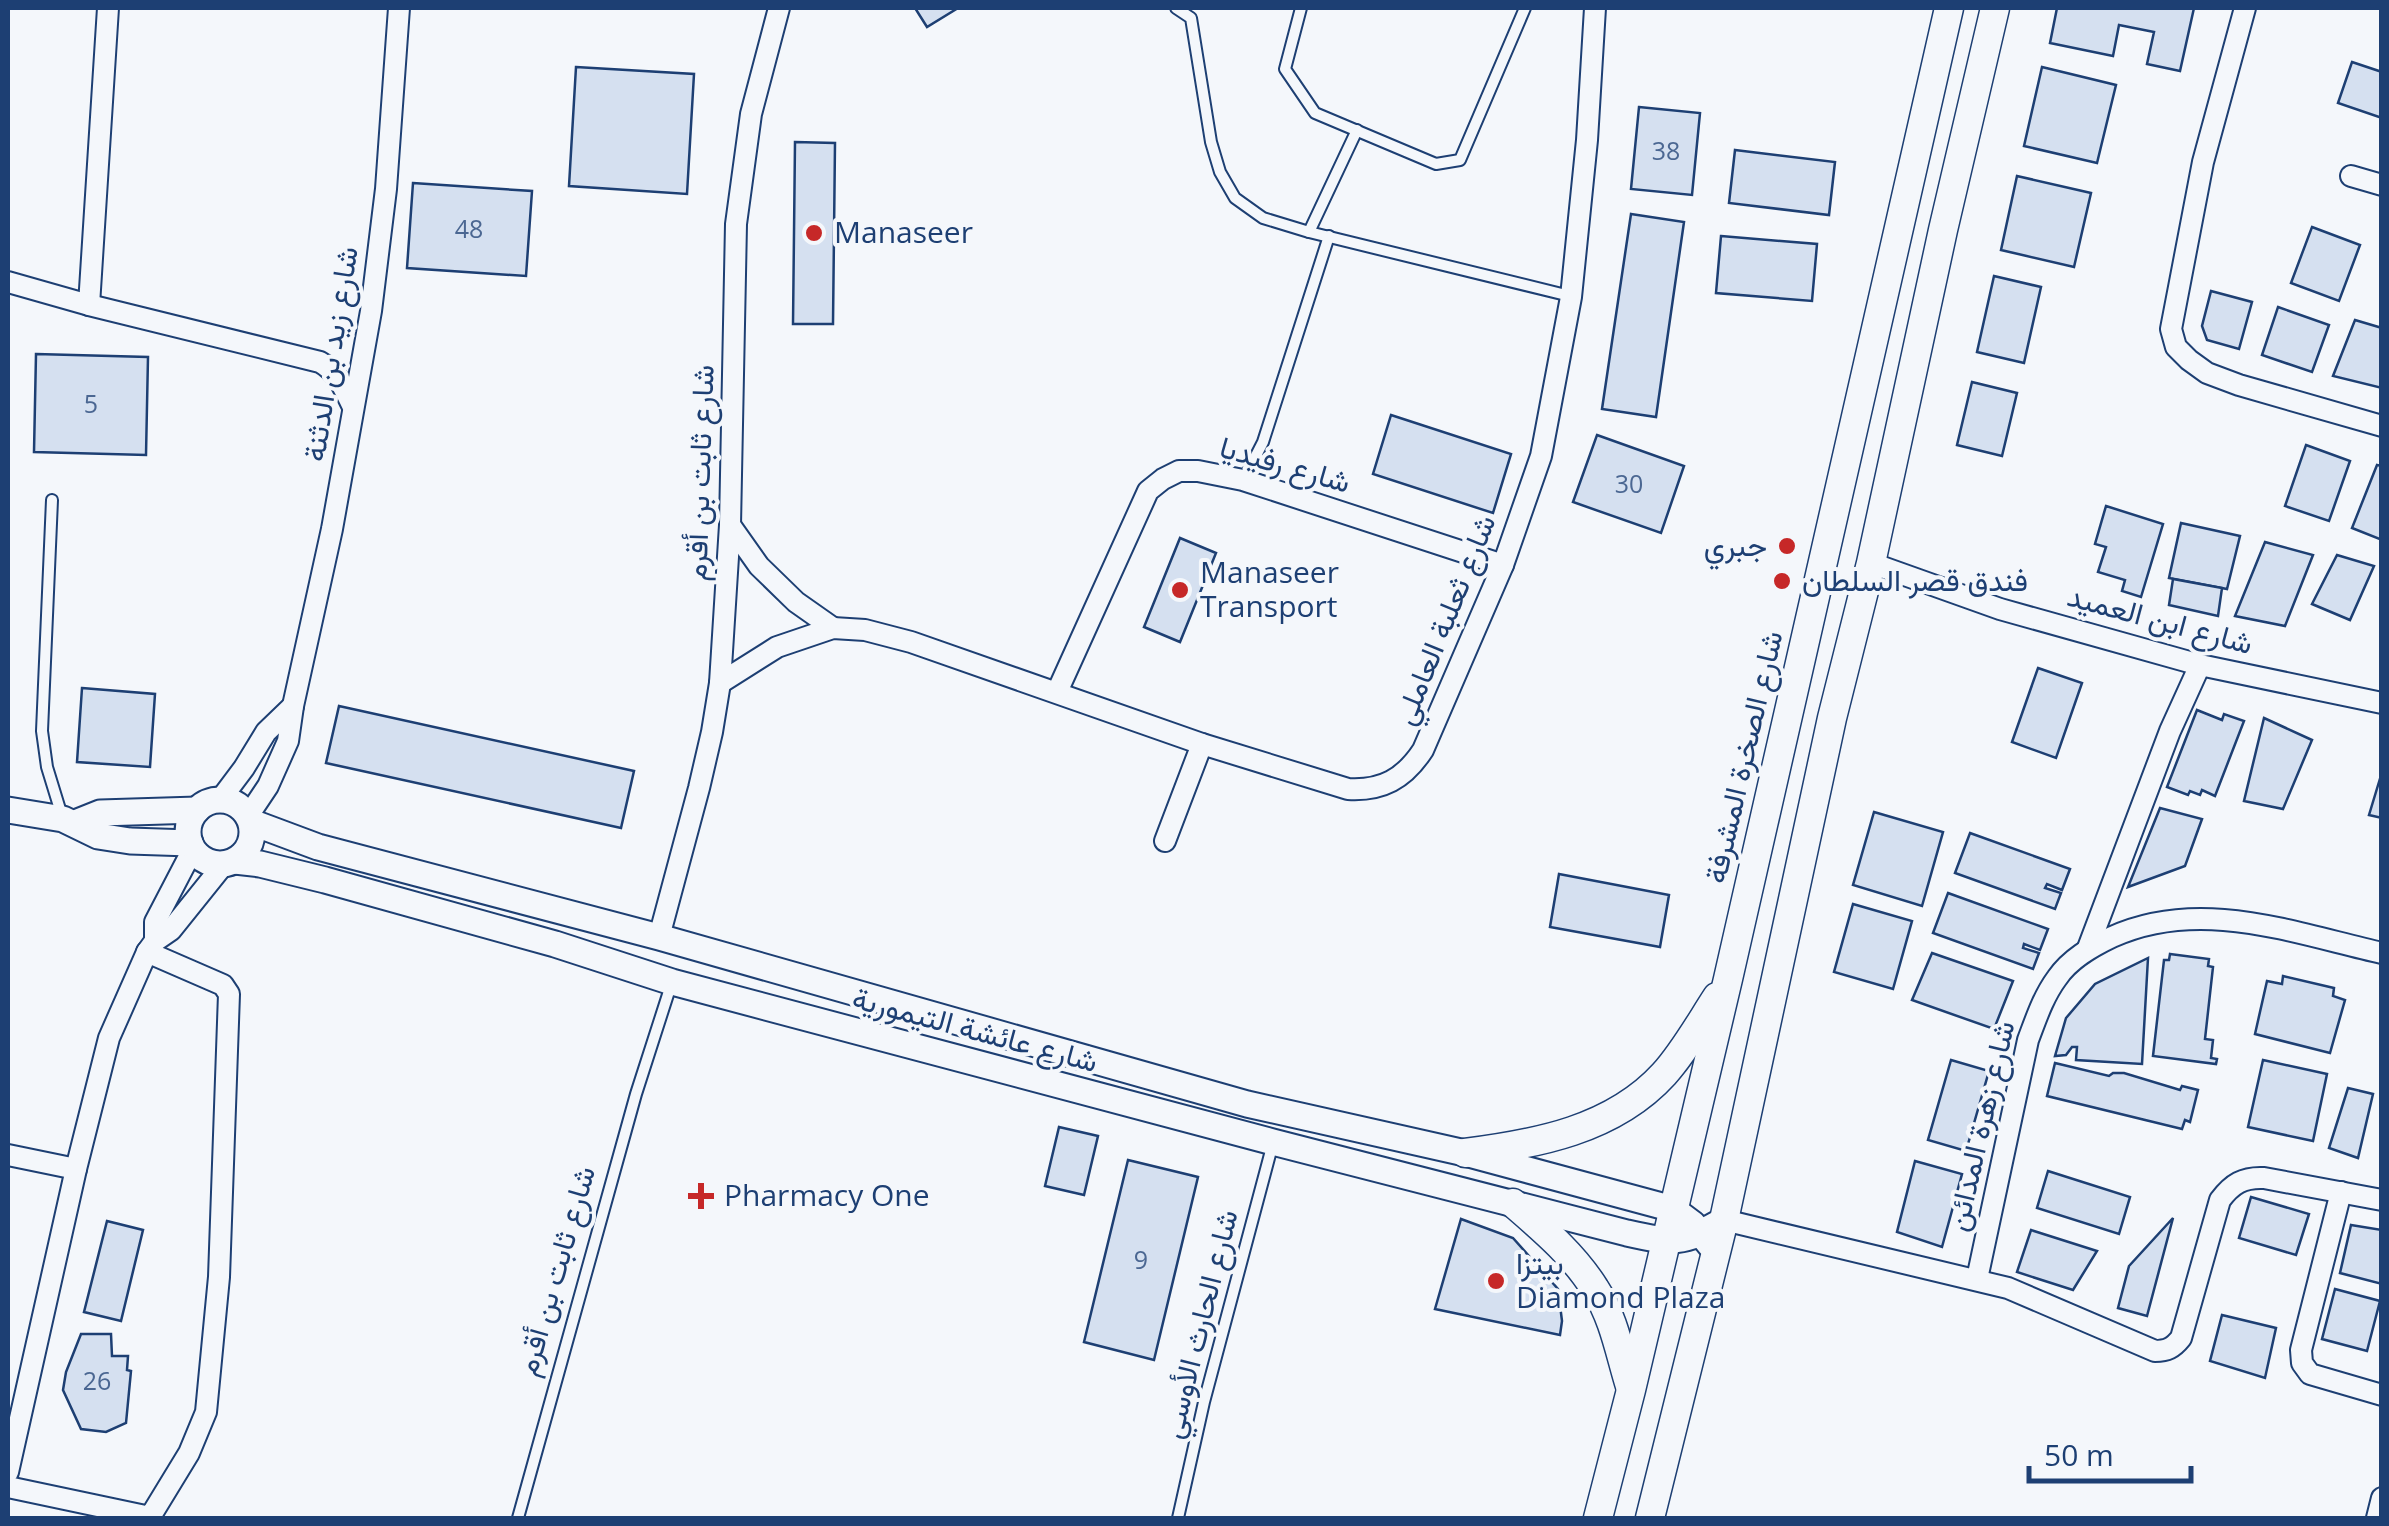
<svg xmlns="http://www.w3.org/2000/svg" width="2389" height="1526" font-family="'Open Sans',Vazirmatn,sans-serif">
  <rect width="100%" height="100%" fill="#f4f7fb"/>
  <g fill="#d5e0f0" stroke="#1d3f73" stroke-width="2.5">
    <path d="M915,8h43l-31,19z"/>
    <path d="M2057,8h137l-14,63 -33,-7 7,-32 -35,-7 -6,31 -63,-13z"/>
    <path d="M2352,62l30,10v46l-44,-15z"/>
    <path d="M576,67l118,7 -7,120 -118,-8z"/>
    <path d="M2042,67l74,18 -19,78 -73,-17z"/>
    <path d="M1639,107l61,6 -8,82 -61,-6z"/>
    <path d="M795,142l40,1 -2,181h-40z"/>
    <path d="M1735,150l100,12 -6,53 -100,-12z"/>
    <path d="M2017,176l74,17 -17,74 -73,-17z"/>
    <path d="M413,183l119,8 -6,85 -119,-8z"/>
    <path d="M1631,214l53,8 -28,195 -54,-8z"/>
    <path d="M2312,227l48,18 -21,56 -48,-18z"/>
    <path d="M1721,236l96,8 -5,57 -96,-8z"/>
    <path d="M1994,276l47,11 -17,76 -47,-11z"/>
    <path d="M2211,291l41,11 -13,47 -32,-9 -5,-14z"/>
    <path d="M2278,307l51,18 -17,47 -50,-17z"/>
    <path d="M2355,320l27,8v60l-49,-12z"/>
    <path d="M36,354l112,3 -2,98 -112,-3z"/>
    <path d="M1972,382l45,11 -15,63 -45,-11z"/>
    <path d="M1391,415l120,39 -18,59 -120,-39z"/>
    <path d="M1597,435l87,31 -23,67 -88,-31z"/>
    <path d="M2306,445l44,16 -21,60 -44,-15z"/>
    <path d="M2377,465l5,1v74l-30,-12z"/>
    <path d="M2106,506l57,18 -22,73 -19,-6 3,-11 -27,-8 8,-25 -11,-3z"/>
    <path d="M2181,523l59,13 -13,53 -58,-11z"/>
    <path d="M1180,538l36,15 -36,89 -36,-15z"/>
    <path d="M2265,542l48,13 -28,71 -50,-10z"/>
    <path d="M2337,555l37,11 -24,54 -38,-16z"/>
    <path d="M2173,579l49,9 -4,28 -49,-11z"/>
    <path d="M2038,668l44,15 -26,75 -44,-16z"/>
    <path d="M82,688l73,6 -5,73 -73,-5z"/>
    <path d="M339,706l295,65 -13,57 -295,-65z"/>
    <path d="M2197,710l25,10 2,-6 20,7 -29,75 -13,-6 -2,5 -10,-4 -2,4 -21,-8z"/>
    <path d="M2264,718l48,22 -29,69 -39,-8z"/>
    <path d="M2382,772v46l-13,-3z"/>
    <path d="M2160,808l42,11 -17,47 -57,21z"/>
    <path d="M1874,812l69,20 -21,74 -69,-21z"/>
    <path d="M1970,833l100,36 -8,21 -15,-6 -2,4 16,5 -6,16 -100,-36z"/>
    <path d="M1559,874l110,21 -9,52 -110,-20z"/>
    <path d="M1948,893l100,36 -8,21 -16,-6 -1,4 16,5 -6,16 -100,-36z"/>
    <path d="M1853,904l59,17 -19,68 -59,-17z"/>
    <path d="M1932,953l81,28 -19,48 -82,-29z"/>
    <path d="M2170,954l39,5 -1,7 5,1 -8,72 8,1 -2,18 6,1 -1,5 -63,-8 11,-96h5z"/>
    <path d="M2148,958l-6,106 -66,-4 1,-13h-5l-6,8 -11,1 11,-38 29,-34z"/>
    <path d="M2283,976l51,12 -1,8 12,4 -15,53 -75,-19 12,-53 15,3z"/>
    <path d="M1951,1060l38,11 -23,80 -38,-11z"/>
    <path d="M2263,1060l64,14 -14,67 -65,-14z"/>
    <path d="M2055,1063l54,13 4,-3h11l56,17 2,-4 16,4 -8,32 -5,-2 -3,9 -135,-33z"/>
    <path d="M2348,1088l25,6 -15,64 -29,-10z"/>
    <path d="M1059,1127l39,9 -14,59 -39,-9z"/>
    <path d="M1128,1160l70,17 -44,183 -70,-18z"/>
    <path d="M1915,1161l47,13 -20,73 -45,-15z"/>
    <path d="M2048,1171l82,26 -11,37 -82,-26z"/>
    <path d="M2251,1197l58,17 -13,41 -57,-17z"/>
    <path d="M2173,1218l-26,98 -29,-8 11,-42z"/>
    <path d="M1461,1219l52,19 45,51 4,32 -2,14 -125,-26z"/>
    <path d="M107,1221l36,9 -22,91 -37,-9z"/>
    <path d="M2351,1225l31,5v54l-42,-11z"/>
    <path d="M2031,1230l66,21 -24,39 -56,-18z"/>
    <path d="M2335,1289l45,12 -13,50 -45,-12z"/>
    <path d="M2222,1315l54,13 -11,50 -55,-17z"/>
    <path d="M81,1334h30l1,22h16l-1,14 4,1 -5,52 -20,9 -25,-3 -18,-39 3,-18z"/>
  </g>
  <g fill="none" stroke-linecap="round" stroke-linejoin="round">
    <g stroke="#1d3f73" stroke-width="14">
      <g id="service">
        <path d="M1176,8l15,10 20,124 9,30 15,26 28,20 46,14 261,64"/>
        <path d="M1301,8l-16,61 30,44 121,51 24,-4 65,-152"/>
        <path d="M1309,232l48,-102"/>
        <path d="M1244,479l19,-37 66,-206"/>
        <path d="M52,500l-10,231 5,36 15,49"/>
        <path d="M518,1518l118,-424 36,-112"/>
        <path d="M1178,1518l26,-116 69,-259"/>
      </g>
    </g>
    <g stroke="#1d3f73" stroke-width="24">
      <g id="minor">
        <path d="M2245,8l-42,154 -32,167 5,18 13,13 18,13 32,12 143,41"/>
        <path d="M2351,176l31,9"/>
        <path d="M8,282l81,23 231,57c18,10 24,27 33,45"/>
        <path d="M89,305l19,-297"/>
        <path d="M730,525l29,41 37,36 37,26"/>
        <path d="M1871,563l129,46 200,56 182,38"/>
        <path d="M720,683l57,-36 56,-19 32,2 46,12 291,102 146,45c34,2 56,-10 75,-39l80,-185 38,-109 30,-159 16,-157 8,-132"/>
        <path d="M1057,692l91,-201 15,-12 16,-8h19l45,9 260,85"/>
        <path d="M220,800l24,-32 22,-36 27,-26"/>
        <path d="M248,816l20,-30 20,-45 5,-35 39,-177 39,-218 15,-122 13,-181"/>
        <path d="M1165,841l37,-97"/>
        <path d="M659,937l40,-149 13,-56 8,-49 10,-158 6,-301 15,-110 28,-106"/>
        <path d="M155,941v-19l38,-73"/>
        <path d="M2088,948l82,-217 30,-66"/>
        <path d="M8,1155l68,14"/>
        <path d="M2341,1192l-40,158 1,13 8,11 72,21"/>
        <path d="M1724,1220l284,68 147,63c12,0 18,-3 26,-13l39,-138c12,-16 23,-23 44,-22l118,22"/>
        <path d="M1977,1279l51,-239c8,-21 15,-43 29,-62 13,-19 34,-31 55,-41 88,-40 181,-4 270,16"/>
        <path d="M8,1472l68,-303 33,-131 38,-86 8,-11 16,-11 53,-66"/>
        <path d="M8,1487l142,30 39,-64 17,-41 13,-135 10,-283 -6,-9 -76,-33"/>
        <path d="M2377,1518l5,-20"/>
      </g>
    </g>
    <g stroke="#1d3f73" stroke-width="29">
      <g id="tertiary">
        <circle cx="220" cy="832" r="32"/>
        <path d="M8,810l55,9 35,17 32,5 60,2"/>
        <path d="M251,822l67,25 341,90 588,167 218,49 208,56 20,15 17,21"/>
        <path d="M75,823l25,-10 97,-3"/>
        <path d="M235,861l25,3 65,16 230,64 117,38 601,160 354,91c45,10 56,12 97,-13"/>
      </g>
    </g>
    <g stroke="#1d3f73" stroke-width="31">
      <g id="secondary">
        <path d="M1465,1153c71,-9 148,-23 199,-79 20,-22 36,-51 53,-77"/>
        <path d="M1513,1203c30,26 61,52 82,86 19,29 25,65 35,97"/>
        <path d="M1598,1518l33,-128 97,-411 221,-971"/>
        <path d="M1650,1518l74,-298 108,-502 39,-155 72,-333 52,-222"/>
      </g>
    </g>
    <use href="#service" stroke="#f4f7fb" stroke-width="10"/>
    <use href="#minor" stroke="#f4f7fb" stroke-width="20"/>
    <use href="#tertiary" stroke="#f4f7fb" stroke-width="25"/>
    <use href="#secondary" stroke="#f4f7fb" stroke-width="28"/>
  </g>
  <g fill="#c62828" stroke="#f4f7fb" stroke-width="4">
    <circle cx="814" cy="233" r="10"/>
    <circle cx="1787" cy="546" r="10"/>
    <circle cx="1782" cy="581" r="10"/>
    <circle cx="1180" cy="590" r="10"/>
    <path d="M696 1181h10v10h10v10h-10v10h-10v-10h-10v-10h10z"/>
    <circle cx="1496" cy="1281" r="10"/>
  </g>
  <g text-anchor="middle" stroke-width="8" stroke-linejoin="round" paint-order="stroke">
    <g font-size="25" fill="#4b6792">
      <text x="1666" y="160">38</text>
      <text x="469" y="238">48</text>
      <text x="91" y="413">5</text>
      <text x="1629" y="493">30</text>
      <text x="1141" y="1269">9</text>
      <text x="97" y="1390">26</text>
    </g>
    <g font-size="30" fill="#1d3f73" stroke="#f4f7fb" text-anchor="start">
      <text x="834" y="243">Manaseer</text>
      <text x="1767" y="556" text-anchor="end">جبري</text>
      <text x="1200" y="583">Manaseer<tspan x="1200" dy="34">Transport</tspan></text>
      <text x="1802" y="591">فندق قصر السلطان</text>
      <text x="724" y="1206">Pharmacy One</text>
      <text x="1516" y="1274">بيتزا<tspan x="1516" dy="34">Diamond Plaza</tspan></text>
    </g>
    <g font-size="30" fill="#1d3f73" stroke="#f4f7fb">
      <text transform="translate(331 354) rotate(-81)" y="10">شارع زيد بن الدثنة</text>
      <text transform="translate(1285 465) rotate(16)" y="10">شارع رفيديا</text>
      <text transform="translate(700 473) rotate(-88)" y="10">شارع ثابت بن أقرم</text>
      <text transform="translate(1445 620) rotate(-68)" y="10">شارع ثعلبة العاملي</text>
      <text transform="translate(2160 620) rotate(15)" y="10">شارع ابن العميد</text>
      <text transform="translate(1744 757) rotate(-77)" y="10">شارع الصخرة المشرفة</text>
      <text transform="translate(975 1030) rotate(15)" y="10">شارع عائشة التيمورية</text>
      <text transform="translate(1981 1126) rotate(-77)" y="10">شارع زهرة المدائن</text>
      <text transform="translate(556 1271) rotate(-74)" y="10">شارع ثابت بن أقرم</text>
      <text transform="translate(1200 1324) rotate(-76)" y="10">شارع الحارث الأوسي</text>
    </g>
  </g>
  <rect width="2389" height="1526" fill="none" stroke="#1d3f73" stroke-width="20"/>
  <path d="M2029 1466v15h162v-15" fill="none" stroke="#1d3f73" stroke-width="5"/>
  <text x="2044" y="1466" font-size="30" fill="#1d3f73" stroke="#f4f7fb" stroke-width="8" paint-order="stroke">50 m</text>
</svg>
